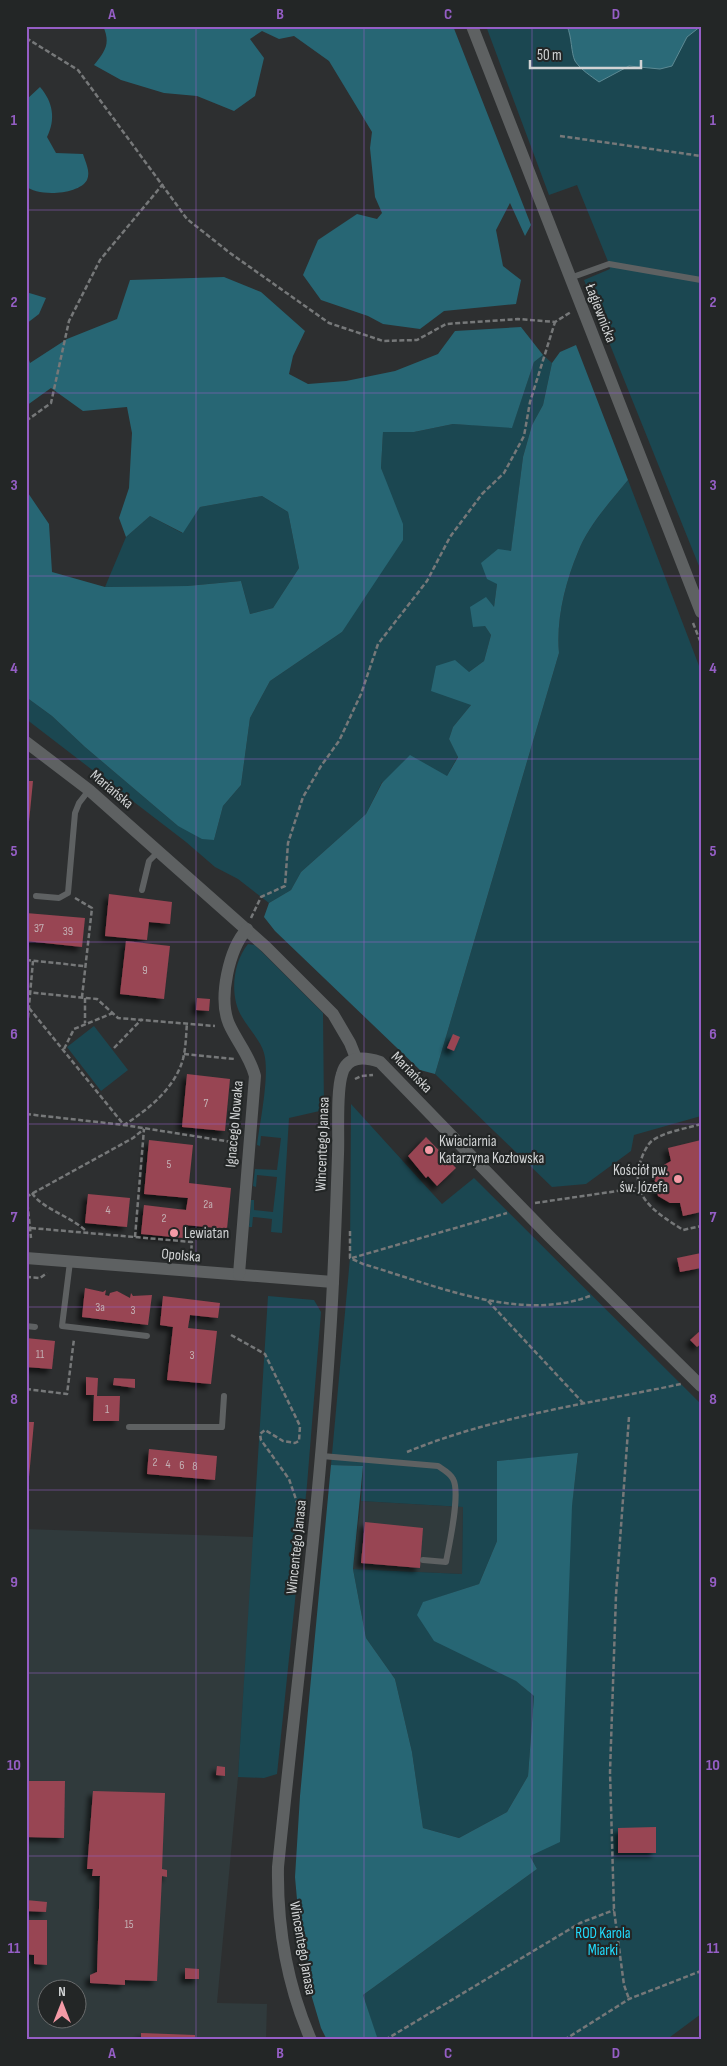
<svg xmlns="http://www.w3.org/2000/svg" width="727" height="2066" font-family="'Sofia Sans Condensed',sans-serif">
  <defs>
    <filter id="shadow"><feDropShadow dx="-4.5" dy="4.5" stdDeviation="2.5" flood-color="#0009"/></filter>
  </defs>
  <rect width="100%" height="100%" fill="#2d2f30"/>
  <g fill="#303a3c" fill-rule="evenodd">
    <path d="M361,1501l102,6 -1,67 -109,-5z"/>
    <path d="M26,1529l228,8 -16,240 -21,226 50,1 -1,36h-240zM48,1988h30v30h-30z"/>
  </g>
  <g fill="#1b4751">
    <path d="M486,26h215v545l-117,-291 26,-11 -1,-5 -32,-79 -28,10z"/>
    <path d="M543,355l9,8 -9,42 -11,20 -9,32 -12,95 -14,32 -3,23 -9,19 6,9 -7,26 -15,11 2,33 -18,22 -4,12 9,17 -11,20 -65,6 -16,32 -65,58 -10,18 -22,13 -31,-24 -23,-12 -29,-25 -160,-123v-22l26,19 33,31 93,79 36,14 9,-34 18,-21 9,-67 20,-37 72,-49 45,-146 -6,-18 2,-36h31l39,-8 59,3 22,-65z"/>
    <path d="M628,480l73,191v445l-67,19 -3,16 -45,33 -34,3 -117,-113 124,-421c-3,-33 6,-70 19,-101 10,-26 32,-50 50,-72z"/>
    <path d="M262,496l26,16 11,56 -26,40 -23,6 -9,-33 -54,5 -82,1 21,-50 24,-21 32,17 18,-26z"/>
    <path d="M248,944l7,1 68,68 1,97 -35,8 -7,115 -11,-1 1,-13 -19,-2 -1,10h-3l2,-27h3v10l19,2 4,-35 -20,-2 -1,12 -3,-1 2,-17 22,1 4,-32 -20,-2 -1,10 -3,-1c3,-23 13,-71 7,-92 -3,-12 -16,-25 -22,-36 -13,-21 -9,-55 6,-73z"/>
    <path d="M94,1026l34,44 -27,21 -34,-44z"/>
    <path d="M351,1104l91,100 32,-26 227,226v610l-35,26 -289,-1 -14,-44 174,-126 -7,-13 48,-402 -81,7v80l-18,43 -55,18 110,94 -6,80 -21,36 -48,26 -36,-10 -11,-76 -17,-73 -29,-41 -13,-69 109,5 1,-67 -102,-6 2,-35 -32,-1 19,-207z"/>
    <path d="M268,1296l46,4 7,12 -14,173 -30,289 -13,4 -26,-1z"/>
  </g>
  <g fill="#276674">
    <path d="M103,26h350l78,199 -6,11 -15,-33 -14,27 7,36 18,14 -5,24 -72,7 -24,18 -37,-5 -15,-8 -47,-16 -18,-25 15,-35 39,-26 20,5 5,-6 -7,-16 -5,-49 2,-16 -43,-71 -35,-25 -15,3 -17,-8 -12,8 14,19 -9,38 -21,15 -37,-15 -33,-3 -43,-13 -27,-15c11,-14 17,-21 9,-39z"/>
    <path d="M40,87c13,15 16,32 7,50l9,16 27,1c2,7 8,18 4,26 -8,15 -50,17 -61,6v-86z"/>
    <path d="M224,277l37,15 44,39 -12,25 -4,18 19,10 38,-3 49,-10 43,-17 17,-23 66,-4 22,28 -9,7 -22,66 -59,-4 -39,8h-31l-2,36 22,56v16l-61,92 -72,49 -20,37 -9,67 -18,21 -9,34 -12,-1 -24,-13 -93,-79 -33,-31 -26,-19v-207l23,34 3,48 53,15 82,-1 54,-5 9,33 23,-6 26,-40 -11,-56 -26,-16 -62,11 -17,26 -33,-17 -24,21 -7,-19 10,-30 3,-55 -5,-26 -44,4 -32,-23 -25,18v-55l4,12 37,-24 50,-20 13,-39z"/>
    <path d="M26,292l20,6 -7,16 -13,10z"/>
    <path d="M576,345l52,135c-18,22 -40,46 -50,72 -13,31 -22,68 -19,101l-124,421 -15,-4 -145,-139 -11,-14 5,-14 22,-13 10,-18 65,-58 16,-31 28,-28 37,21 11,-19 -9,-18 4,-12 18,-22 -40,-14 5,-25 19,-6 14,12 15,-11 7,-26 -6,-9 -12,1 -3,-20 16,-10 8,10 3,-23 -10,-5 -6,-16 17,-14 13,2 12,-94 9,-32 11,-20 9,-42 8,-11z"/>
    <path d="M578,1453l-6,53 -12,336 -30,14 7,13 -174,126 15,45h-51l-6,-12 -18,-61 -8,-90 5,-81 31,-331 32,1 -10,103 13,69 29,41 17,73 11,76 36,10 48,-26 21,-36 6,-80 -18,-15 -82,-40 -17,-26 6,-13 56,-18 18,-43v-80z"/>
  </g>
  <path fill="#2b6a78" stroke="#5d8a94" d="M567,26h134l-14,11 -15,29 -12,3 -31,-3 -30,16c-8,-6 -18,-12 -24,-21 -4,-8 -3,-24 -8,-35z"/>
  <g fill="#984553" filter="url(#shadow)">
    <path d="M26,781h7l-5,51h-2z"/>
    <path d="M109,894l63,8 -2,22 -21,-2 -2,18 -42,-4z"/>
    <path d="M26,913l59,5 -3,29 -56,-6z"/>
    <path d="M126,941l44,5 -6,53 -44,-5z"/>
    <path d="M197,998l13,1 -1,12 -13,-1z"/>
    <path d="M453,1034l7,3 -6,14 -7,-3z"/>
    <path d="M187,1074l43,5 -5,52 -43,-4z"/>
    <path d="M426,1137l30,31 -19,18 -9,-10 -2,2 -18,-22z"/>
    <path d="M149,1140l44,5 -4,38 42,5 -4,41 -42,-4 -2,13 -42,-4 3,-29 42,5 2,-12 -44,-4z"/>
    <path d="M701,1140v72l-18,4 -3,-13h-10l-12,-7 -4,-19 8,-11 9,-5 -3,-13z"/>
    <path d="M88,1194l42,4 -3,29 -42,-4z"/>
    <path d="M701,1253v15l-21,4 -3,-14z"/>
    <path d="M85,1288l18,4 3,-2 -1,5 4,1 1,-3 7,-2 13,7 1,-5 2,3 19,-1 -4,30 -66,-8z"/>
    <path d="M163,1296l57,7 -2,15 -28,-3 -2,13 29,3 -6,53 -44,-4 6,-53 -13,-2z"/>
    <path d="M701,1330v14l-4,3 -7,-7z"/>
    <path d="M26,1338l29,3 -3,28 -26,-2z"/>
    <path d="M86,1377l12,1 -1,18h23l-1,25h-26l1,-26h-8z"/>
    <path d="M114,1378l21,1v9l-22,-3z"/>
    <path d="M26,1422h8l-5,55h-3z"/>
    <path d="M149,1449l68,7 -2,24 -68,-6z"/>
    <path d="M365,1522l58,6 -3,40 -59,-5z"/>
    <path d="M217,1766l8,1v9l-9,-1z"/>
    <path d="M26,1781h39l-1,57 -38,-1z"/>
    <path d="M93,1791l72,2 -3,76 5,1v7l-5,-1 -5,105 -32,-1v5l-35,-2v-8l7,-3 3,-96h-8l1,-7h-6z"/>
    <path d="M656,1827v26h-38v-25z"/>
    <path d="M26,1900l21,2 -1,10 -20,-1z"/>
    <path d="M26,1920h21v45l-13,-1v-9l-8,-1z"/>
    <path d="M185,1968l14,1v10h-14z"/>
    <path d="M141,2033l54,2v5h-54z"/>
  </g>
  <g fill="none" stroke-linecap="round" stroke-linejoin="round">
    <g stroke="#767879" stroke-width="2.5" stroke-dasharray="5 2.5" stroke-linecap="butt">
      <path d="M26,38l52,32 109,149 43,34 99,70 54,18 34,-1 29,-16 72,-5 37,3 16,-10"/>
      <path d="M560,136l141,20"/>
      <path d="M26,421l25,-18 18,-82 31,-61 63,-76"/>
      <path d="M693,623l8,20"/>
      <path d="M75,898l17,10 -10,89"/>
      <path d="M251,918l10,-21 24,-11 3,-43 15,-46 18,-31 18,-25 22,-47 17,-50 49,-63 23,-44 32,-43 22,-21 20,-37 6,-34 25,-80"/>
      <path d="M26,960l58,6"/>
      <path d="M26,992l71,7 21,19 97,8"/>
      <path d="M85,998v25"/>
      <path d="M29,1008l95,117c25,-16 51,-37 59,-66 3,-12 3,-24 4,-36"/>
      <path d="M26,1040l7,-79"/>
      <path d="M114,1048l28,-29"/>
      <path d="M64,1049l10,-20 39,-16"/>
      <path d="M184,1054l51,5"/>
      <path d="M355,1079l6,-3 12,-1"/>
      <path d="M26,1114l98,11 114,18"/>
      <path d="M701,1124c-16,5 -34,7 -48,16 -6,4 -11,16 -13,23 -10,35 17,50 43,67l18,-4"/>
      <path d="M26,1189l5,49"/>
      <path d="M32,1193c10,16 39,23 55,39"/>
      <path d="M26,1197l107,-59 11,-9"/>
      <path d="M535,1203l103,-15"/>
      <path d="M31,1228l161,14 -1,10"/>
      <path d="M350,1231v27l13,6c69,20 156,59 227,32"/>
      <path d="M135,1237l9,-108"/>
      <path d="M352,1258l155,-45"/>
      <path d="M26,1277l14,1 7,-5"/>
      <path d="M488,1301l96,103"/>
      <path d="M231,1335l34,19 35,72 -1,15 -4,2 -12,-2 -18,-11 -5,4 1,6 28,39 12,35"/>
      <path d="M26,1389l41,5 7,-55"/>
      <path d="M629,1417l-13,178 -6,177 4,138 10,75 5,14"/>
      <path d="M407,1452c84,-35 185,-49 274,-68"/>
      <path d="M385,2040l195,-117 34,-13"/>
      <path d="M564,2040l65,-41 72,-28"/>
    </g>
    <g stroke="#5e6162" stroke-width="6">
      <path d="M570,278l39,-14 92,16"/>
      <path d="M142,890l7,-29 9,-9"/>
      <path d="M36,896l23,2 9,-5 7,-80 4,-10 10,-13"/>
      <path d="M70,1262l-8,64 85,10"/>
      <path d="M26,1326l9,1"/>
      <path d="M129,1427h93l2,-31"/>
      <path d="M322,1456l116,10c6,4 12,7 15,13 8,14 -4,66 -7,83l-23,-2"/>
    </g>
    <g stroke="#5e6162" stroke-width="12">
      <path d="M26,742l63,48 177,157 67,67 17,29 6,15"/>
      <path d="M26,1258l307,24"/>
      <path d="M239,1274l16,-198c-5,-20 -18,-34 -26,-52 -11,-26 0,-75 18,-95"/>
      <path d="M311,2040c-24,-55 -34,-114 -33,-173 18,-177 41,-353 52,-531 4,-61 6,-121 8,-182 1,-21 -2,-62 4,-80 5,-19 23,-17 38,-12l169,174 152,150"/>
    </g>
    <path stroke="#5e6162" stroke-width="12" d="M472,26l229,586"/>
  </g>
  <path fill="none" stroke="#955ec5" stroke-width="1" stroke-opacity="0.55" d="M196,26v2014M364,26v2014M532,26v2014M26,210h675M26,393h675M26,576h675M26,759h675M26,942h675M26,1124h675M26,1307h675M26,1490h675M26,1673h675M26,1856h675"/>
  <g fill="#f49aa6" stroke="#232626" stroke-width="2">
    <circle cx="429" cy="1150" r="5"/>
    <circle cx="678" cy="1179" r="5"/>
    <circle cx="174" cy="1233" r="5"/>
  </g>
  <g text-anchor="middle" stroke-width="4.5" stroke-linejoin="round" paint-order="stroke">
    <g font-size="12" fill="#c3b0b4">
      <text x="39" y="932">37</text>
      <text x="68" y="935">39</text>
      <text x="145" y="974">9</text>
      <text x="206" y="1107">7</text>
      <text x="169" y="1168">5</text>
      <text x="208" y="1208">2a</text>
      <text x="108" y="1214">4</text>
      <text x="164" y="1222">2</text>
      <text x="100" y="1311">3a</text>
      <text x="133" y="1314">3</text>
      <text x="40" y="1358">11</text>
      <text x="192" y="1359">3</text>
      <text x="107" y="1413">1</text>
      <text x="155" y="1466">2</text>
      <text x="168" y="1468">4</text>
      <text x="182" y="1469">6</text>
      <text x="195" y="1470">8</text>
      <text x="129" y="1928">15</text>
    </g>
    <g font-size="15" fill="#d1d3d4" stroke="#232626">
      <text transform="translate(601 313) rotate(69)" y="5">Łagiewnicka</text>
      <text transform="translate(112 789) rotate(40)" y="5">Mariańska</text>
      <text transform="translate(412 1072) rotate(45)" y="5">Mariańska</text>
      <text transform="translate(234 1124) rotate(-85)" y="5">Ignacego Nowaka</text>
      <text transform="translate(322 1144) rotate(-88)" y="5">Wincentego Janasa</text>
      <text transform="translate(181 1255) rotate(5)" y="5">Opolska</text>
      <text transform="translate(296 1547) rotate(-84)" y="5">Wincentego Janasa</text>
      <text transform="translate(303 1948) rotate(80)" y="5">Wincentego Janasa</text>
    </g>
    <g font-size="15" fill="#d1d3d4" stroke="#232626" text-anchor="start">
      <text x="439" y="1146">Kwiaciarnia<tspan x="439" dy="17">Katarzyna Kozłowska</tspan></text>
      <text x="668" y="1175" text-anchor="end">Kościół pw.<tspan x="668" dy="17">św. Józefa</tspan></text>
      <text x="184" y="1238">Lewiatan</text>
    </g>
    <g font-size="15" fill="#20ddff" stroke="#232626">
      <text x="603" y="1938">ROD Karola<tspan x="603" dy="17">Miarki</tspan></text>
    </g>
  </g>
  <rect width="727" height="2066" fill="none" stroke="#232626" stroke-width="55"/>
  <g transform="translate(62 2004)"><circle r="24" fill="#232626" stroke="#696b6c"/>
  <path d="M0-4L9 19L0 12L-9 19Z" fill="#f49aa6"/>
  <text y="-8" font-size="14" font-weight="bold" text-anchor="middle" fill="#d1d3d4">N</text>
  </g>
  <path d="M530 60v8h111v-8" fill="none" stroke="#d1d3d4" stroke-width="2.5"/>
  <text x="537" y="60" font-size="15" fill="#d1d3d4" stroke="#232626" stroke-width="4" paint-order="stroke">50 m</text>
  <rect x="28" y="28" width="672" height="2010" fill="none" stroke="#955ec5" stroke-width="2"/>
  <g font-size="16" text-anchor="middle" font-weight="bold" fill="#955ec5">
    <text x="112" y="19">A</text>
    <text x="280" y="19">B</text>
    <text x="448" y="19">C</text>
    <text x="616" y="19">D</text>
    <text x="14" y="125">1</text>
    <text x="713" y="125">1</text>
    <text x="14" y="307">2</text>
    <text x="713" y="307">2</text>
    <text x="14" y="490">3</text>
    <text x="713" y="490">3</text>
    <text x="14" y="673">4</text>
    <text x="713" y="673">4</text>
    <text x="14" y="856">5</text>
    <text x="713" y="856">5</text>
    <text x="14" y="1039">6</text>
    <text x="713" y="1039">6</text>
    <text x="14" y="1222">7</text>
    <text x="713" y="1222">7</text>
    <text x="14" y="1404">8</text>
    <text x="713" y="1404">8</text>
    <text x="14" y="1587">9</text>
    <text x="713" y="1587">9</text>
    <text x="14" y="1770">10</text>
    <text x="713" y="1770">10</text>
    <text x="14" y="1953">11</text>
    <text x="713" y="1953">11</text>
    <text x="112" y="2058">A</text>
    <text x="280" y="2058">B</text>
    <text x="448" y="2058">C</text>
    <text x="616" y="2058">D</text>
  </g>
</svg>
